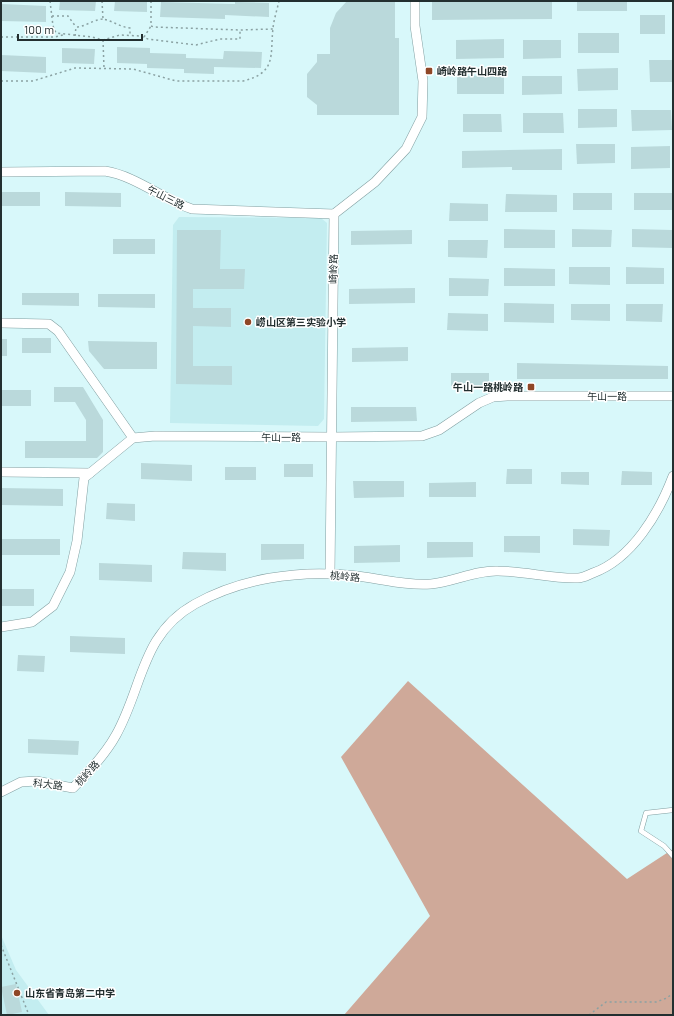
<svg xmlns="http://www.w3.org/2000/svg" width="674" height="1016" font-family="Barlow,'Noto Sans SC',sans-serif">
  <rect width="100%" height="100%" fill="#d8f8fa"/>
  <g fill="#c3edf0">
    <path d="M179,217l142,1 6,5 -3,196 -6,7 -148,-3 3,-198z"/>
    <path d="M1,935l15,35 33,45h-48z"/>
  </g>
  <path fill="#cfa999" d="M408,681l219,198 46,-30v166h-329l86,-99 -89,-159z"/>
  <g fill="#bad9db">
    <path d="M60,1h36l-1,10 -36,-1z"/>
    <path d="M115,1h32v11l-33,-1z"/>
    <path d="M347,1h48v37h4v77h-82v-10l-10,-8v-23l10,-12v-8h13v-26l6,-15z"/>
    <path d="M432,1h120v18l-120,1z"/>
    <rect x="577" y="1" width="50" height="10"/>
    <path d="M161,2l74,2v-2l34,1v14l-44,-2v4l-65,-2z"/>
    <path d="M1,4l45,2v16l-45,-1z"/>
    <rect x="640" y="15" width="25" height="19"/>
    <rect x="578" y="33" width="41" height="20"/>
    <path d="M504,39v19l-48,1v-19z"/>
    <path d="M523,40h38v18l-38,1z"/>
    <path d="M117,47l33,1v5l36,1v4l37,1 1,-8 38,1 -1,16 -47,-1v7l-30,-1v-4l-37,-1v-4l-30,-1z"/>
    <path d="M62,48l33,1 -1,15 -32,-1z"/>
    <path d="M1,55l45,2v16l-45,-2z"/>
    <path d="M649,60h24v22h-23z"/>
    <path d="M618,68v22l-40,1 -1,-22z"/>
    <path d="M504,75v19h-47v-18z"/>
    <path d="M522,76h40v18l-40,1z"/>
    <path d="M578,109h39v18l-39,1z"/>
    <path d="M631,110h40l1,20 -40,1z"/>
    <path d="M523,113h40l1,20h-41z"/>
    <path d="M463,114h38l1,18h-39z"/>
    <path d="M576,144h39v19l-38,1z"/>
    <path d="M670,146v22l-39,1v-22z"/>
    <path d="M562,149v21h-50v-3l-50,1v-17z"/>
    <rect x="1" y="192" width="39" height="14"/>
    <path d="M65,192l56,1v14l-56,-1z"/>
    <rect x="573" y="193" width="39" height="17"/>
    <rect x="634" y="193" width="39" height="17"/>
    <path d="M506,194l51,1v17h-52z"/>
    <path d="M450,203l38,1v17h-39z"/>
    <path d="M504,229l51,1v18h-51z"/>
    <path d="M572,229l40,1 -1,17h-39z"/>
    <path d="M632,229l40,1v18l-40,-1z"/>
    <path d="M177,230h44l-1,39h25l-1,20h-51v19h38v19l-38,-1v40h39v19l-56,-1z"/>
    <path d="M412,230v14l-61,1v-14z"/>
    <rect x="113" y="239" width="42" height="15"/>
    <path d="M448,240h40l-1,18 -39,-1z"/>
    <path d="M569,267h41v18l-41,-1z"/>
    <path d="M626,267l38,1v16h-38z"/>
    <path d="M504,268l51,1v17h-51z"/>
    <path d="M449,278l40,1 -1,17h-39z"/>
    <path d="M415,288v15l-66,1v-15z"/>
    <path d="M22,293h57v13l-57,-1z"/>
    <path d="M98,294h57v14l-57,-1z"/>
    <path d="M504,303l50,1v19l-50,-1z"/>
    <path d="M571,304h39v17l-39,-1z"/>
    <path d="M626,304h37l-1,18 -36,-1z"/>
    <path d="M448,313l40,1v17l-41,-1z"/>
    <rect x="22" y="338" width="29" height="15"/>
    <rect x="1" y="339" width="6" height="17"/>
    <path d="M88,341l69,1v27h-53l-15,-18z"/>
    <path d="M408,347v14l-56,1v-14z"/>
    <path d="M517,363l151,3v13h-151z"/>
    <path d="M451,373h38v14l-38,-1z"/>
    <path d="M54,387h29l20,33v32l-6,6h-72v-17h61v-21l-11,-18h-21z"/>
    <rect x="1" y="390" width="30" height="16"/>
    <path d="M351,407h65l1,14 -66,1z"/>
    <path d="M141,463l51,2v16l-51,-2z"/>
    <rect x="284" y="464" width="29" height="13"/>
    <rect x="225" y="467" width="31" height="13"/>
    <path d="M507,469h25v15h-26z"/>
    <path d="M622,471l30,1v13h-31z"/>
    <path d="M561,472h28v13l-28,-1z"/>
    <path d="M353,481h51v16l-50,1z"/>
    <path d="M476,482v15h-47v-14z"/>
    <path d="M1,488l62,1v17l-62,-1z"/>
    <path d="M107,503l28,1v17l-29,-2z"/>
    <path d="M573,529l37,1 -1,16 -36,-1z"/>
    <path d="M504,536h36v17l-36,-1z"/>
    <rect x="1" y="539" width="59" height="16"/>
    <path d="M427,542h46v15l-46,1z"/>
    <path d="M261,544h43v15l-43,1z"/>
    <path d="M400,545v17l-46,1v-17z"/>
    <path d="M183,552l43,1v18l-44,-2z"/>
    <path d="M99,563l53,2v17l-53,-2z"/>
    <rect x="1" y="589" width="33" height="17"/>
    <path d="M70,636l55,2v16l-55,-2z"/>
    <path d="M18,655l27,1 -1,16 -27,-1z"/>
    <path d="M28,739l51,2 -1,14 -50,-2z"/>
    <path d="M16,984l6,28 -15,3 -6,-28z"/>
  </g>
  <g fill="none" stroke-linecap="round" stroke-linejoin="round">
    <g stroke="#819fa1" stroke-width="5.5">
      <path id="service" d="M673,810l-27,3 -5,18 23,15 9,10"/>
    </g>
    <g stroke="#819fa1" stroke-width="10">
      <g id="minor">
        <path d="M1,172l104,-1c31,5 57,28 87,38l142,5"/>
        <path d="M1,323l48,1 9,7 75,107"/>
        <path d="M1,472l89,1"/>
        <path d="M330,574l4,-360 41,-32 31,-33 16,-32 1,-36 -8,-55v-25"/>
        <path d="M1,627l31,-5 21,-16 17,-34 7,-31 7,-63 49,-40 22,-2 176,1 91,-1 17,-6 40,-27 14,-6 14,-1h166"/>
        <path d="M1,792l20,-10 15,-1 37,7c16,-16 32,-33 43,-53 27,-48 25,-101 79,-131 45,-25 101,-34 152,-29 28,2 56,11 84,9 22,-2 45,-14 67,-13 27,0 54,8 80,7 5,0 10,-3 15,-5 39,-14 66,-60 80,-97"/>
      </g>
    </g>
    <g stroke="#8aa1a2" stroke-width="1.5" stroke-dasharray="2 3" stroke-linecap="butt">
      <path d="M50,1l3,25 3,7 36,4 11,3 17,-5 20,1 8,3 48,6 24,-6h20v-9"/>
      <path d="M102,1l1,18c10,2 17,8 27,9v8"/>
      <path d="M151,1v25l3,1 86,3 33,-1"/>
      <path d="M52,16h16l8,11"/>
      <path d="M75,36l1,-9c9,0 16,-7 27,-8"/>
      <path d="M1,37h54l8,-2"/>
      <path d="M144,37l7,-11"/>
      <path d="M103,40l1,28"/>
      <path d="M1,81h32l42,-13 58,1 43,12h67c34,-8 27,-26 30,-53 1,-9 4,-18 6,-27"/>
      <path d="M1,945l28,70"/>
      <path d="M589,1015l17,-13h50l11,-4 6,-5"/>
    </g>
    <use href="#service" stroke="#fff" stroke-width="4.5"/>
    <use href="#minor" stroke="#fff" stroke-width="9"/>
  </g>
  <g fill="#8f4727" stroke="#fff" stroke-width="1.5">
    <rect x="425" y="67" width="8" height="8" rx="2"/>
    <circle cx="248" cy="322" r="4"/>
    <rect x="527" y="383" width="8" height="8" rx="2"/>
    <circle cx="17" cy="993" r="4"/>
  </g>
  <g text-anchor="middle" stroke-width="3" stroke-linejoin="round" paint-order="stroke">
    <g font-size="10" font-weight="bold" fill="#232f30" stroke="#fff" text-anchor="start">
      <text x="437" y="75">崎岭路午山四路</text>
      <text x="256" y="326">崂山区第三实验小学</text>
      <text x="523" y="391" text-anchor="end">午山一路桃岭路</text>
      <text x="25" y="997">山东省青岛第二中学</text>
    </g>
    <g font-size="10" fill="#232f30" stroke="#fff">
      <text transform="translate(166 197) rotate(26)" y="4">午山三路</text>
      <text transform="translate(333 269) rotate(-89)" y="4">崎岭路</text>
      <text x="607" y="400">午山一路</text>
      <text x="281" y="441">午山一路</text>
      <text transform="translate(345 576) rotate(5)" y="4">桃岭路</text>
      <text transform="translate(87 773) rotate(-47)" y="4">桃岭路</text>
      <text transform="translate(48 784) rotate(7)" y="4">科大路</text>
    </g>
  </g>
  <rect width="674" height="1016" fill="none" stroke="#232f30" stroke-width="4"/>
  <path d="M18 34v6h124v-6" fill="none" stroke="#232f30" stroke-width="2"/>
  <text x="24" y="34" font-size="12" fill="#232f30" stroke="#ffffff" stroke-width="3" paint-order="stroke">100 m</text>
</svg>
